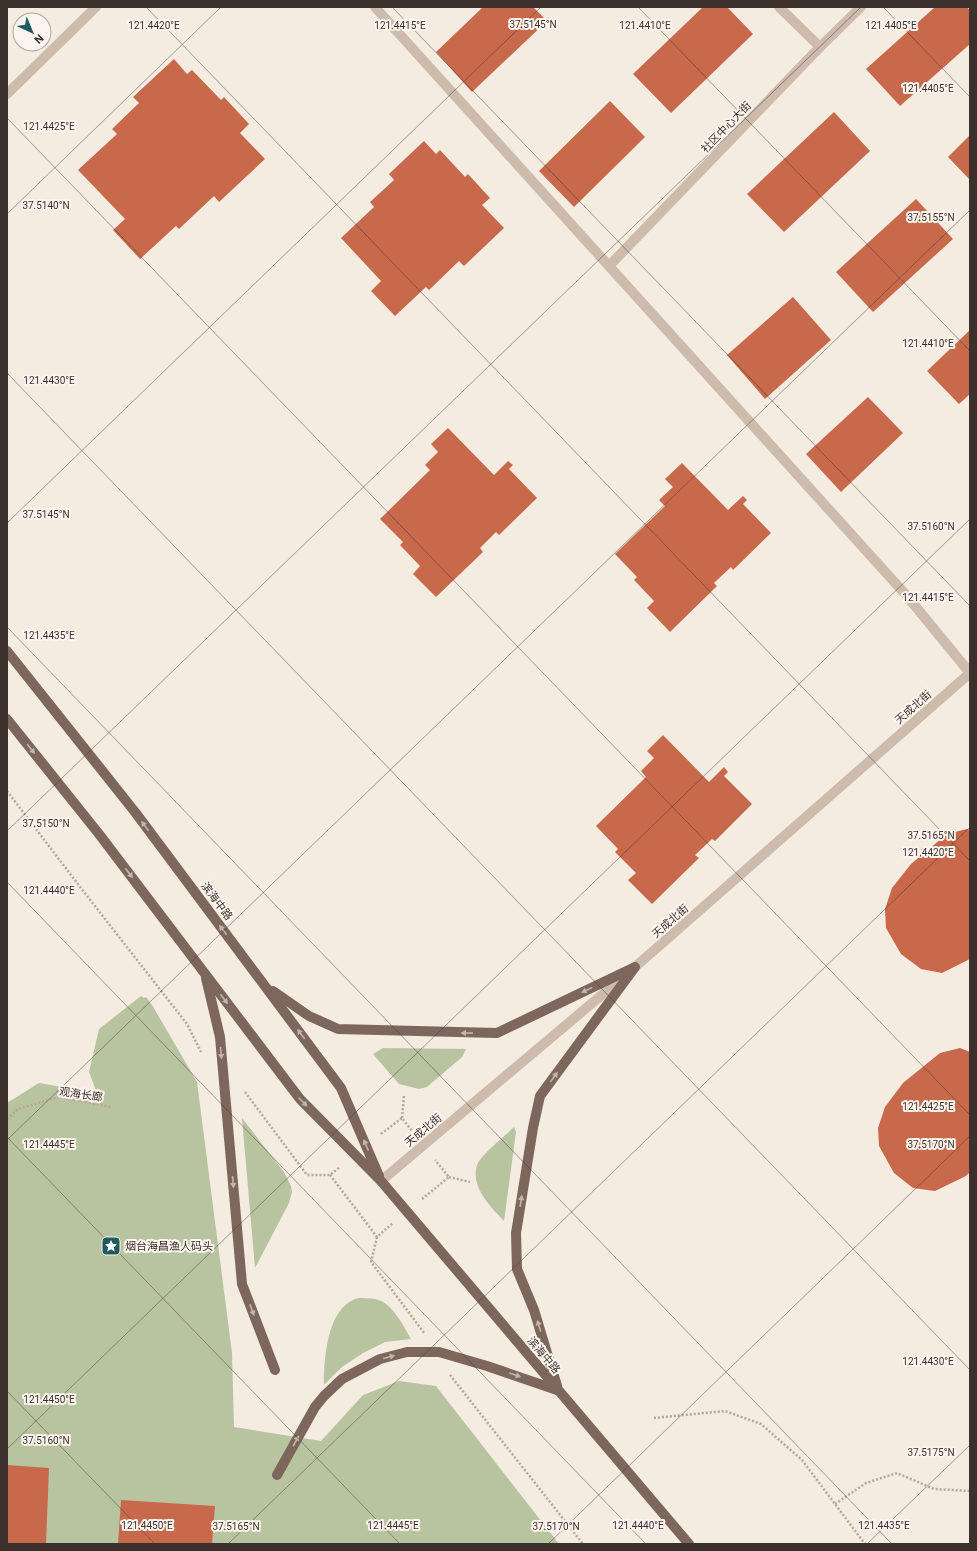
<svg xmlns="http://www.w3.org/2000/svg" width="977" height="1551" font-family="Roboto,'Noto Sans SC',sans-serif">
  <rect width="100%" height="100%" fill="#f4ebe1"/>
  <g fill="#b8c4a0">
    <path d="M141,996l3,2 2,-1 6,8 45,77 35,271 2,74 87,14 42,-46 36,-14 37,5 123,158h-552v-441l32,-20 58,10 -8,-21 10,-43z"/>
    <path d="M383,1048l83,1 -4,8 -35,30 -8,2 -20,-5 -26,-30z"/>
    <path d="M242,1118l42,54 7,14 1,6 -3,11 -34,65z"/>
    <path d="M514,1127l2,5 -12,89c-13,-14 -34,-34 -27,-56 4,-10 28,-29 37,-38z"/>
    <path d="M359,1298c5,0 11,0 16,1 17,3 28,26 36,40l-26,3 -22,11 -21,14 -18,18c0,-26 3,-80 35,-87z"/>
  </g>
  <g fill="#c8694b">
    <path d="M483,7h50l14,14 -75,71 -36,-40z"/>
    <path d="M703,7h24l26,27 -82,79 -38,-39z"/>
    <path d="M935,7h32l3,4v33l-70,62 -34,-37z"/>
    <path d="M174,59l13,15 5,-4 29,30 3,-3 25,27 -9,9 25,26 -46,43 -5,-6 -35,33 -3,-3 -36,33 -27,-29 12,-11 -47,-49 39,-36 -5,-5 27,-26 -6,-6z"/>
    <path d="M610,101l35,36 -71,70 -35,-36z"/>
    <path d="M834,112l36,39 -86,81 -37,-38z"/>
    <path d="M970,135v45l-22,-23z"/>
    <path d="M424,141l12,13 4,-4 25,27 3,-3 22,24 -8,7 22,23 -40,38 -5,-5 -30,29 -3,-3 -31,29 -24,-25 10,-10 -40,-43 33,-31 -4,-5 24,-22 -5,-6z"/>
    <path d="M916,199l37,40 -80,73 -37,-40z"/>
    <path d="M793,297l38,43 -66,59 -38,-44z"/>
    <path d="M970,330v64l-11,10 -32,-33z"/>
    <path d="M868,397l35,36 -62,59 -35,-38z"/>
    <path d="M448,428l46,47 14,-14 5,4 -4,4 28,29 -38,37 -3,-3 -16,16 3,4 -47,45 -23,-23 7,-8 -20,-21 3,-3 -23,-23 50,-49 -5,-5 13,-13 -7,-8z"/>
    <path d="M682,463l46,47 15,-14 4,4 -4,4 28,29 -38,37 -2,-3 -17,16 3,3 -47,46 -23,-24 7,-7 -20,-21 3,-3 -22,-23 50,-48 -6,-6 14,-13 -8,-8z"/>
    <path d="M663,735l46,47 15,-15 4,5 -4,4 28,28 -37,37 -3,-2 -17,16 4,3 -47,46 -24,-24 8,-7 -21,-21 3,-3 -22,-23 50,-49 -5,-6 13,-13 -7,-7z"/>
    <path d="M967,829l3,1v129l-28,14 -21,-4 -20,-15 -15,-26 -1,-19 7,-21 19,-24 36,-30z"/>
    <path d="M960,1048l10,4v120l-4,4 -31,15 -22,-3 -19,-15 -15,-27 -1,-18 7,-21 18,-24 37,-30z"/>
    <path d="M7,1465l42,3 -3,76h-39z"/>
    <path d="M121,1500l94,6 -3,38h-94z"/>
  </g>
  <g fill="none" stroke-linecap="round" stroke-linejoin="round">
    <g stroke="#b9a596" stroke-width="2.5" stroke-dasharray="2 2" stroke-linecap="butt">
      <path d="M7,791l77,101 103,132 14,28"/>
      <path d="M245,1092l62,83h23l10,-8"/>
      <path d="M402,1118l2,-23"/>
      <path d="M7,1119l11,-10 41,-12 52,10"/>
      <path d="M381,1134l21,-16 10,13"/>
      <path d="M330,1175l47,62 16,-14"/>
      <path d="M449,1177l21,5"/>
      <path d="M422,1199l27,-22 -14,-17"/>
      <path d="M377,1237l-6,25 54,72"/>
      <path d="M450,1375l133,169"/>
      <path d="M654,1418l71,-7 36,13 41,36 63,84"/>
      <path d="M835,1504l31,-21 31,-10 37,16 36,2"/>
    </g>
    <g stroke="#cdbbac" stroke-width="10">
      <path d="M375,7l532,589 63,77"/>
      <path d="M779,7l41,40"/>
      <path d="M7,94l89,-87"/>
      <path d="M609,266l211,-219 41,-40"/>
      <path d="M381,1181l254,-214 335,-294"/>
    </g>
    <g stroke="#7d675c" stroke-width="10">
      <path d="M7,651l128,161 206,276 38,88"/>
      <path d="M7,719l92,115 201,265 81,82 308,363"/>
      <path d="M206,978l14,59 22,247 33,86"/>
      <path d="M273,991l36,25 29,13 159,4 136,-65"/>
      <path d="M557,1386l-23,-76 -17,-41 -1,-36 17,-105 7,-32 95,-129"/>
      <path d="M277,1475l38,-68 9,-11 18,-17 38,-20 27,-7h32l48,14 70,24"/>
    </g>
  </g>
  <defs><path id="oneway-solid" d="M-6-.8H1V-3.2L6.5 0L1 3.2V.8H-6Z"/></defs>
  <g fill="#c2b5ac">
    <use href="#oneway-solid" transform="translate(31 749) rotate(51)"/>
    <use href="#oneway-solid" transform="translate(145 826) rotate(-127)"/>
    <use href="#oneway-solid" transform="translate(129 873) rotate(53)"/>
    <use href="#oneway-solid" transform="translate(223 930) rotate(-127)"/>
    <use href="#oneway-solid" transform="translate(587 990) rotate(154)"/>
    <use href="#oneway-solid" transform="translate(224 999) rotate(53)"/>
    <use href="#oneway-solid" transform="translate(467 1033) rotate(-179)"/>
    <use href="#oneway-solid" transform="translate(301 1034) rotate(-127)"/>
    <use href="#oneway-solid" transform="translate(221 1053) rotate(85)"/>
    <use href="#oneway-solid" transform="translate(554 1077) rotate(-54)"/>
    <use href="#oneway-solid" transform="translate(303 1102) rotate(46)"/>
    <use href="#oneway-solid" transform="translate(366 1145) rotate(-113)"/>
    <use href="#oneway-solid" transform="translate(233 1182) rotate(85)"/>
    <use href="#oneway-solid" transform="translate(521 1201) rotate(-81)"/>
    <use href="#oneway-solid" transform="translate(252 1310) rotate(69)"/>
    <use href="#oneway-solid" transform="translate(539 1326) rotate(-107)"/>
    <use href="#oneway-solid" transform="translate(389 1357) rotate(-15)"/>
    <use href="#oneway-solid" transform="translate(515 1375) rotate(19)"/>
    <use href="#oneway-solid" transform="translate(296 1441) rotate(-61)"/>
  </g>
  <path fill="none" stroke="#3b302b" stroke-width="1" stroke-opacity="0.45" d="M146,7l824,854M392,7l578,599M638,7l332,344M883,7l87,90M7,118l963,997M7,214l214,-207M7,373l963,997M7,523l534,-516M7,627l885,917M7,831l854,-824M7,882l639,662M7,1137l393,407M7,1140l963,-930M7,1391l148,153M7,1449l963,-930M228,1544l742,-717M548,1544l422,-408M867,1544l103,-99"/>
  <defs>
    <g id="sight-square" transform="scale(1)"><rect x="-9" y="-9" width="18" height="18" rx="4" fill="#1f5a5e" stroke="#fbf5ee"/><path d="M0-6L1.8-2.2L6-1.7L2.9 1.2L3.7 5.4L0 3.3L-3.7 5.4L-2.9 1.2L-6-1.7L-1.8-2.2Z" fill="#fff"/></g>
  </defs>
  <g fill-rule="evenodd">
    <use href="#sight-square" x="111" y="1246"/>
  </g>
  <g text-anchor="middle" stroke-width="4" stroke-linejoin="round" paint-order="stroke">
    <g font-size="11" fill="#3b302b" stroke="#fbf5ee">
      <text transform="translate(726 127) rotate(-46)" y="4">社区中心大街</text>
      <text transform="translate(913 707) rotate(-41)" y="4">天成北街</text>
      <text transform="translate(217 901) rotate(53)" y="4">滨海中路</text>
      <text transform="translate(670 921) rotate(-41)" y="4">天成北街</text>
      <text transform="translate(81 1094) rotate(8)" y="4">观海长廊</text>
      <text transform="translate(423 1130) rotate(-40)" y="4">天成北街</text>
      <text transform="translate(544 1355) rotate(50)" y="4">滨海中路</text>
    </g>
    <g font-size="11" fill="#3b302b" stroke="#fbf5ee" text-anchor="start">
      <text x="125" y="1250">烟台海昌渔人码头</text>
    </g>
  </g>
  <g font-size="10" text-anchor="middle" fill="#3b302b" stroke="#fbf5ee" stroke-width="4" stroke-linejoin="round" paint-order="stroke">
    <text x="533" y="28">37.5145°N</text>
    <text x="154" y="29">121.4420°E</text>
    <text x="400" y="29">121.4415°E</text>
    <text x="645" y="29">121.4410°E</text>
    <text x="891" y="29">121.4405°E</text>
    <text x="928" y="92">121.4405°E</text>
    <text x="49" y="130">121.4425°E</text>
    <text x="46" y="209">37.5140°N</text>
    <text x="931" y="221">37.5155°N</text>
    <text x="928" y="347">121.4410°E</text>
    <text x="49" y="384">121.4430°E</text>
    <text x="46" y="518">37.5145°N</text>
    <text x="931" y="530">37.5160°N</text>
    <text x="928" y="601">121.4415°E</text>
    <text x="49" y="639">121.4435°E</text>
    <text x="46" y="827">37.5150°N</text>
    <text x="931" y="839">37.5165°N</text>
    <text x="928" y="856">121.4420°E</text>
    <text x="49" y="894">121.4440°E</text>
    <text x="928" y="1110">121.4425°E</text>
    <text x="931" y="1148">37.5170°N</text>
    <text x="49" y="1148">121.4445°E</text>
    <text x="928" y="1365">121.4430°E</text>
    <text x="49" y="1403">121.4450°E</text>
    <text x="46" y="1444">37.5160°N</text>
    <text x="931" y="1456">37.5175°N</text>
    <text x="147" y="1529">121.4450°E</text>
    <text x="393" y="1529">121.4445°E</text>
    <text x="638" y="1529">121.4440°E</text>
    <text x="884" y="1529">121.4435°E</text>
    <text x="236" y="1530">37.5165°N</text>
    <text x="556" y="1530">37.5170°N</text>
  </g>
  <rect width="977" height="1551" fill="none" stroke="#3b302b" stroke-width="16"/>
  <g transform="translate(32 32) rotate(136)"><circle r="19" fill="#fbf5ee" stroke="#aea6a0"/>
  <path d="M0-3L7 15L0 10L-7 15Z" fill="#1f5a5e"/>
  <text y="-6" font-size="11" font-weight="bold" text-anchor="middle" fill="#3b302b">N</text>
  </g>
</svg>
